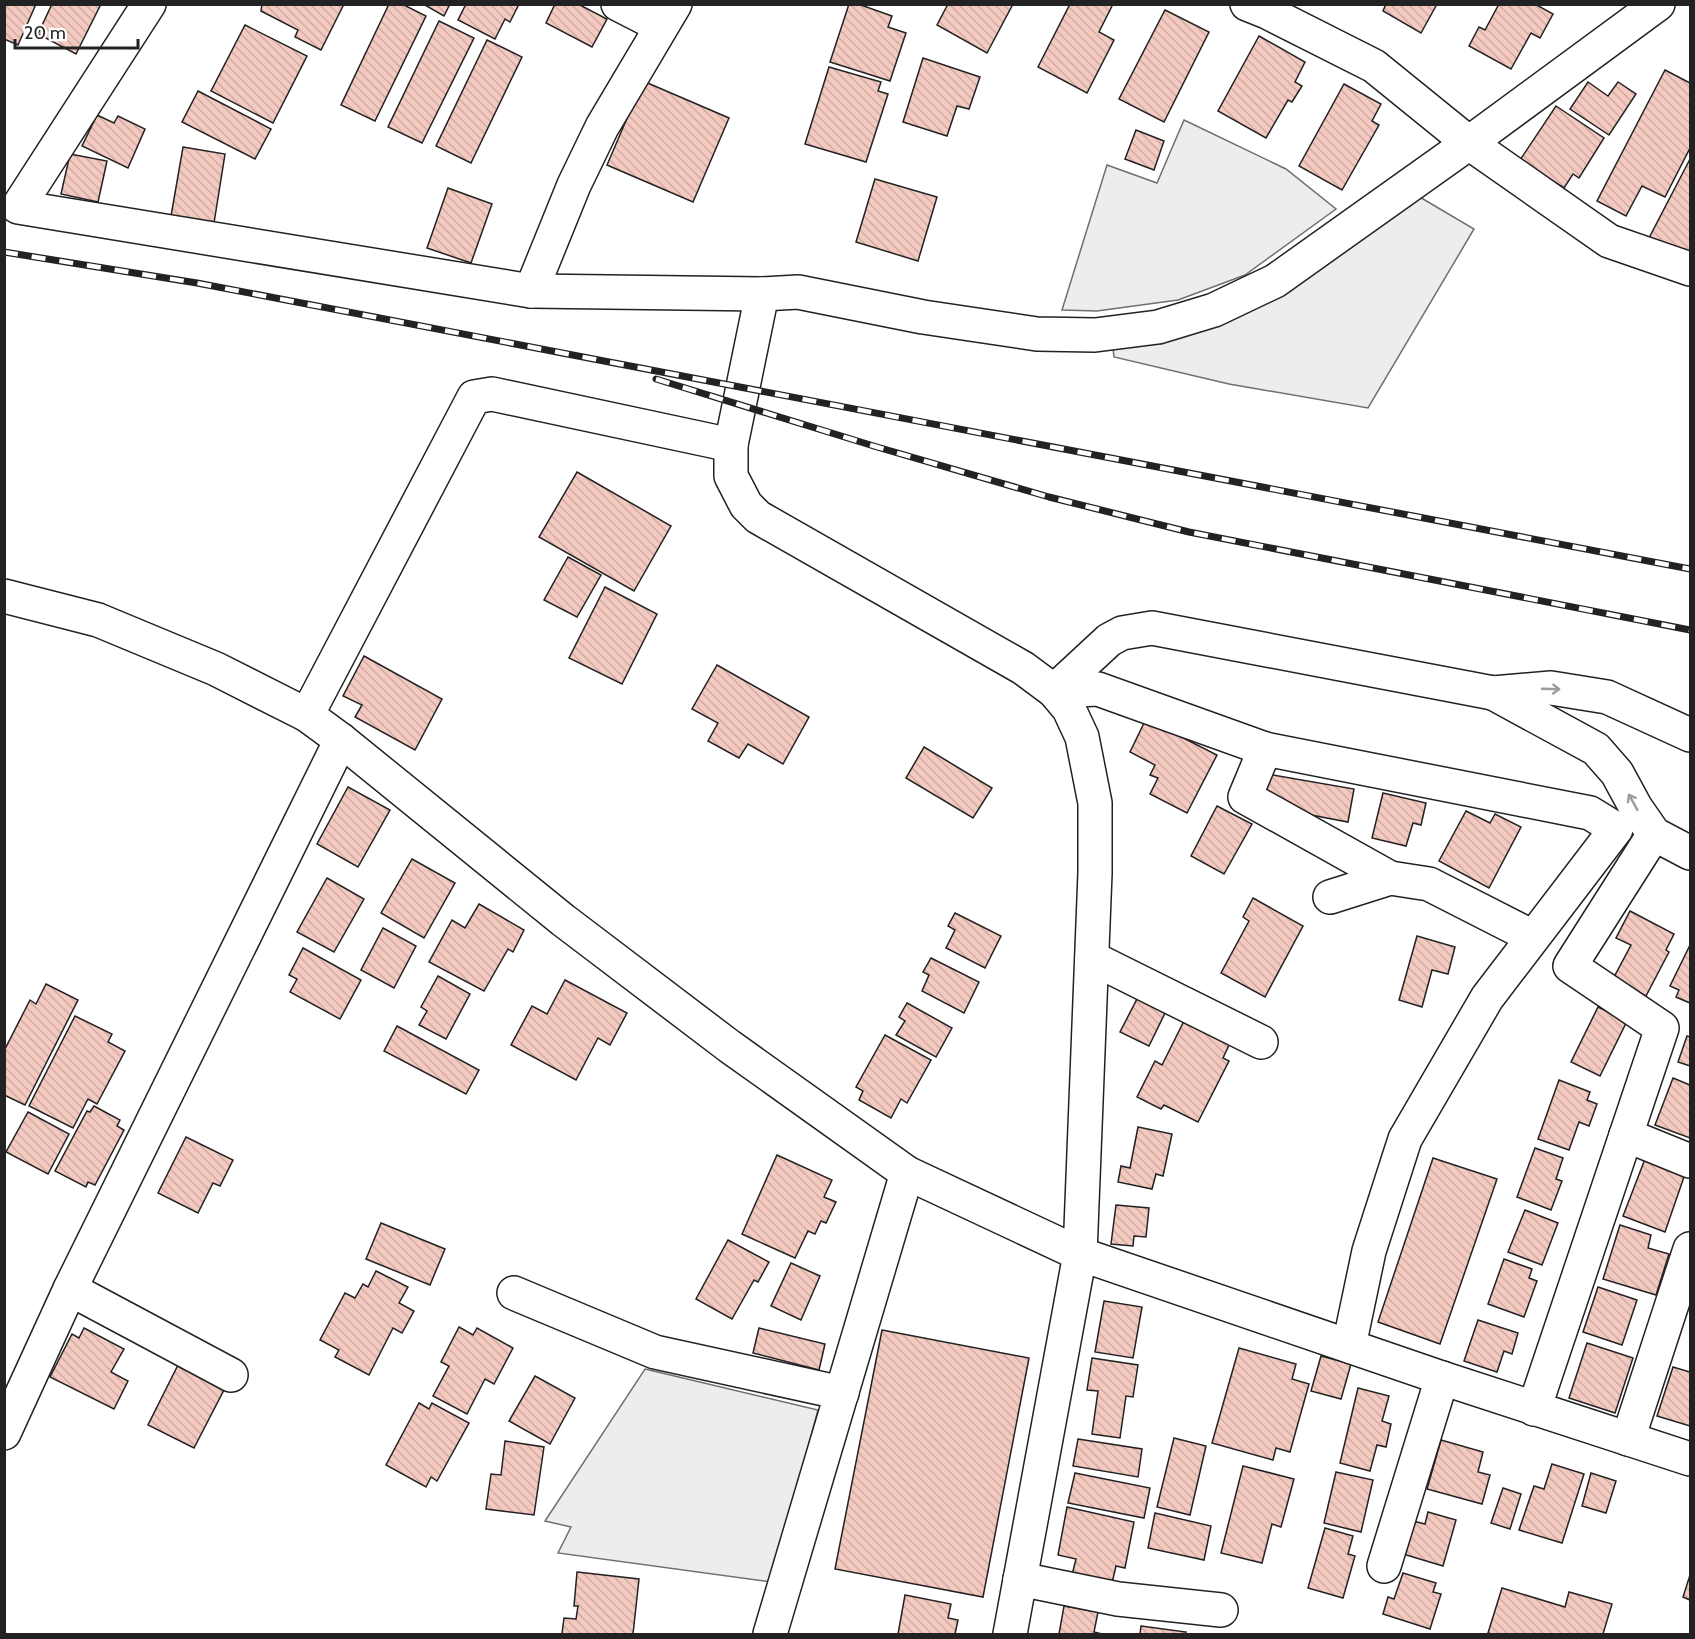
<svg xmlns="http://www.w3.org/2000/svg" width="1695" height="1639" font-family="Cabin,sans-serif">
  <defs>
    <pattern id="building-back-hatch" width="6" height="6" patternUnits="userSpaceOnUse" patternTransform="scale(1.5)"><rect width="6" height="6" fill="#f3c9c0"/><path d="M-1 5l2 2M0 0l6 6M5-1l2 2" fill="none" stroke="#d0aca5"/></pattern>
  </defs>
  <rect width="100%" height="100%" fill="#fff"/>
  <g fill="#ededed" stroke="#6f6f6f" stroke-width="1.5">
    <path d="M1184,120l102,49 50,40 -91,66 -67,25 -81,11 -35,-1 45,-145 50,18z"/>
    <path d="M1418,196l56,33 -106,179 -139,-24 -115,-27 -1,-9z"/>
    <path d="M645,1369l173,41 -46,172 -214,-29 13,-26 -26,-6z"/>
  </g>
  <g fill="url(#building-back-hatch)" stroke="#222" stroke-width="1.5">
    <path d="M4,4h32l-18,41 -14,-6z"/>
    <path d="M52,4h49l-25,50 -38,-20z"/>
    <path d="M262,4h82l-23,46 -26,-13 3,-7 -37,-19z"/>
    <path d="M389,4h13l24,12 -51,105 -34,-16z"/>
    <path d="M423,4h27l-6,12z"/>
    <path d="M466,4h53l-9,18 -5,-3 -10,20 -37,-19z"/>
    <path d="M555,4h23l29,15 -15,28 -46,-24z"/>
    <path d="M849,4h9l34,12 -4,11 18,6 -16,48 -60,-19z"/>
    <path d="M948,4h65l-26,49 -50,-28z"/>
    <path d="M1070,4h43l-14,28 15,8 -27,53 -49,-26z"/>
    <path d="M1386,4h51l-16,29 -38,-22z"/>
    <path d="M1499,4h36l18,10 -13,24 -9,-5 -20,36 -42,-23 10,-19 6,3z"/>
    <path d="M1165,10l44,22 -45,90 -45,-23z"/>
    <path d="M439,21l35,17 -52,105 -34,-16z"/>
    <path d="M245,25l62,31 -34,67 -62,-32z"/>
    <path d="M1259,36l46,26 -10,20 7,4 -10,16 -4,-2 -22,38 -48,-27z"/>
    <path d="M487,40l35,17 -51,106 -35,-17z"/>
    <path d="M923,58l57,19 -11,32 -12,-3 -10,30 -44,-14z"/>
    <path d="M829,67l52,15 -3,9 10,3 -22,68 -61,-18z"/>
    <path d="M1665,70l25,13v65l-25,49 -23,-11 -16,30 -29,-15z"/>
    <path d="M643,81l86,37 -36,84 -86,-37z"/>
    <path d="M1588,82l20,14 10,-14 18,12 -27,41 -39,-26z"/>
    <path d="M1344,84l37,20 -9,17 7,4 -37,65 -43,-24z"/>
    <path d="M198,91l73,38 -16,30 -73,-37z"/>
    <path d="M1556,106l48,32 -25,40 -6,-4 -9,14 -44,-28z"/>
    <path d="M97,115l17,8 4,-7 27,13 -17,39 -46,-22z"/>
    <path d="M1136,130l28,11 -10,29 -29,-11z"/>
    <path d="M183,147l42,7 -11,69 -43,-7z"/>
    <path d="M70,154l37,7 -9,41 -37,-8z"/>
    <path d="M1690,159v93l-5,-3 -3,8 -34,-17z"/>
    <path d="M875,179l62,18 -19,64 -62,-19z"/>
    <path d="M448,188l44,16 -21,59 -44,-15z"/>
    <path d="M577,472l94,54 -37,65 -95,-54z"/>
    <path d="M568,557l33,18 -24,42 -33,-17z"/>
    <path d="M605,587l52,27 -35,70 -53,-26z"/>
    <path d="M364,656l78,43 -27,51 -60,-33 7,-12 -19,-9z"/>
    <path d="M717,665l92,52 -26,47 -35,-20 -9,14 -31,-17 10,-18 -26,-14z"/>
    <path d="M1146,719l71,36 -30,58 -37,-19 8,-16 -8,-3 5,-10 -25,-13z"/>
    <path d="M924,747l68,41 -19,30 -67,-40z"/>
    <path d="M1267,774l87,15 -6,33 -58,-11 -27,-16z"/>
    <path d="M348,787l42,23 -32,57 -41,-23z"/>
    <path d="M1383,793l43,10 -5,22 -8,-2 -7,23 -34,-8z"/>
    <path d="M1217,806l35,18 -28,50 -33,-18z"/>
    <path d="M1466,811l24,12 5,-9 26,13 -32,61 -50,-27z"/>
    <path d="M412,859l43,24 -31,55 -43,-25z"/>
    <path d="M327,878l37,21 -30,53 -37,-20z"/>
    <path d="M1253,898l50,28 -38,71 -44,-24 28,-52 -6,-4z"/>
    <path d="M479,904l45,26 -11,22 -5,-3 -24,42 -55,-29 23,-42 13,8z"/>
    <path d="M1630,911l44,23 -8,16 3,2 -23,44 -33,-17 18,-34 -15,-7z"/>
    <path d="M955,913l46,23 -16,32 -39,-20 9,-18 -7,-4z"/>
    <path d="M383,928l33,18 -22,42 -33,-18z"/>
    <path d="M1417,936l38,11 -7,27 -16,-4 -10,37 -23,-7z"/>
    <path d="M1690,945v58l-14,-6 3,-7 -9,-4z"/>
    <path d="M303,948l58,32 -21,39 -50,-27 7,-13 -8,-4z"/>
    <path d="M931,958l48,24 -15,31 -42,-22 7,-16 -6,-3z"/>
    <path d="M438,976l32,18 -24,45 -27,-14 8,-14 -6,-4z"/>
    <path d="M565,980l62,33 -17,32 -12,-7 -22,42 -65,-35 21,-39 15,8z"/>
    <path d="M46,984l32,16 -53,105 -21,-10v-44l26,-51 6,4z"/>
    <path d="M1138,997l28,14 -17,35 -29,-14z"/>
    <path d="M907,1003l45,25 -16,29 -40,-22 9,-14 -6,-4z"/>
    <path d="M1598,1007l29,14 -27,55 -29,-14z"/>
    <path d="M75,1016l37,18 -4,8 17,9 -28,53 -9,-5 -15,29 -44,-22z"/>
    <path d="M1186,1017l45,24 -8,17 6,3 -31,61 -34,-17 -3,4 -24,-12 18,-36 7,4z"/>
    <path d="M397,1026l82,44 -13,24 -82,-43z"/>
    <path d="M885,1035l46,25 -24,43 -6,-4 -10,19 -32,-18 4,-9 -7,-4z"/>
    <path d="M1687,1036l3,1v29l-12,-4z"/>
    <path d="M1673,1078l17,7v53l-35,-13z"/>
    <path d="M1559,1080l31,12 -3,8 10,4 -8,22 -10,-4 -10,28 -31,-11z"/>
    <path d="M94,1106l26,14 -3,6 7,4 -29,55 -7,-3 -2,5 -31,-16 32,-60 3,1z"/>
    <path d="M28,1112l41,22 -21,40 -42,-22z"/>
    <path d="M1138,1127l34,7 -9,42 -7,-2 -4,15 -34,-7 3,-16 9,2z"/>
    <path d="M186,1137l47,23 -13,26 -7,-3 -15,30 -40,-20z"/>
    <path d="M1535,1148l28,10 -7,21 6,2 -11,29 -34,-13z"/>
    <path d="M777,1155l55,25 -8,17 12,5 -10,21 -5,-2 -6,13 -7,-3 -13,27 -53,-24z"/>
    <path d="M1433,1158l64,21 -57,165 -62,-22z"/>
    <path d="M1645,1159l40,15 -20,58 -42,-16z"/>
    <path d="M1116,1205l33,3 -3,29 -12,-1 -1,10 -22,-2z"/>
    <path d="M1525,1210l33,13 -16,42 -34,-13z"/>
    <path d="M381,1223l64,26 -15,36 -64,-26z"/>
    <path d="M1620,1225l31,10 -3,13 21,6 -13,41 -53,-16z"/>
    <path d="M728,1240l41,22 -11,20 -4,-2 -22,39 -36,-20z"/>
    <path d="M1504,1259l28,10 -3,9 8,3 -13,36 -36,-13z"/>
    <path d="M791,1263l29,13 -19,44 -30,-14z"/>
    <path d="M376,1271l32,16 -9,16 15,8 -12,22 -9,-5 -24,47 -34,-18 4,-7 -19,-10 25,-47 10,5 8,-14 5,3z"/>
    <path d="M1598,1287l39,13 -15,45 -39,-13z"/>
    <path d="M1104,1301l38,6 -9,51 -38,-6z"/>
    <path d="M1478,1320l40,13 -6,21 -8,-3 -7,21 -33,-11z"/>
    <path d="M459,1327l14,8 4,-7 36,20 -19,36 -9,-5 -18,35 -34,-18 16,-30 -8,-4z"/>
    <path d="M84,1328l40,21 -13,23 17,9 -14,28 -64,-32 22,-43 7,4z"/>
    <path d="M759,1328l66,16 -6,26 -66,-17z"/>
    <path d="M882,1330l147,28 -46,239 -148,-28z"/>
    <path d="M1587,1343l46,15 -18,55 -46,-15z"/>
    <path d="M1239,1348l57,16 -4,15 17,5 -19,68 -14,-4 -3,12 -61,-17z"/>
    <path d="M1321,1356l30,8 -10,35 -30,-8z"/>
    <path d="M1092,1358l46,7 -5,32 -7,-1 -6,42 -28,-4 6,-43 -11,-1z"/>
    <path d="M179,1363l47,23 -32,62 -46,-23z"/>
    <path d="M1673,1367l17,5v54l-33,-10z"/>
    <path d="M535,1376l40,22 -25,46 -41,-23z"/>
    <path d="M1358,1388l31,8 -7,25 9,3 -5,23 -9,-2 -7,26 -30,-8z"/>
    <path d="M419,1403l10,6 3,-6 37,20 -32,58 -6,-4 -5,10 -40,-22z"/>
    <path d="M1174,1438l32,8 -16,69 -33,-8z"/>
    <path d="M1078,1439l64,10 -4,28 -65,-11z"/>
    <path d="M1441,1440l42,12 -5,20 12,3 -8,29 -55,-15z"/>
    <path d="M505,1441l39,6 -10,68 -48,-6 5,-35 10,1z"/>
    <path d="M1552,1464l32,10 -22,69 -43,-13 15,-44 10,3z"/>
    <path d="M1243,1466l51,13 -13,48 -9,-3 -10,39 -41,-10z"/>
    <path d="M1336,1472l37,8 -12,52 -37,-9z"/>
    <path d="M1075,1473l75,15 -6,30 -76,-15z"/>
    <path d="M1591,1473l25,8 -10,32 -24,-7z"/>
    <path d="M1503,1488l18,6 -11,35 -19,-6z"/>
    <path d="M1067,1507l67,15 -9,46 -9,-2 -4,17 -40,-8 4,-16 -18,-4z"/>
    <path d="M1428,1512l28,8 -13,46 -40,-12 10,-33 12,3z"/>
    <path d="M1155,1513l56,13 -7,34 -56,-12z"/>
    <path d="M1325,1528l28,8 -5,18 7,2 -12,42 -35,-10z"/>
    <path d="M577,1572l62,7 -6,55h-71l2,-16 12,1 2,-13h-4z"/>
    <path d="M1403,1573l33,10 -3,9 8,2 -11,35 -47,-15 5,-17 6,2z"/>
    <path d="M1690,1575v25l-7,-3z"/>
    <path d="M1502,1588l63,19 4,-15 43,12 -9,30h-111l-4,-1z"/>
    <path d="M905,1595l46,9 -3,14 10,2 -3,14h-57z"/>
    <path d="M1064,1606l34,6 -4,20 8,2h-43z"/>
    <path d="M1141,1626l45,6 -1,2h-45z"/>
  </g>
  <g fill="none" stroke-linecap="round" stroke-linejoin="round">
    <g stroke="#222" stroke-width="36">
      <g id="minor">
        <path d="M149,4l-131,203 513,84 231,3 36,-2 125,25 114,17 58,1 63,-8 56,-17 61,-29 194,-138 189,-139"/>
        <path d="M618,4l43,22"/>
        <path d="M1247,4l20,8 107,54 95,77 140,98 81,28"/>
        <path d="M531,291l43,-106 28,-58 73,-123"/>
        <path d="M762,294l-31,151v31l15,29 12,12 265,151 31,23 15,18 13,28 13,66v70l-15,381 -70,380"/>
        <path d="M4,596l94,24 118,49 91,46 34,25 222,180 166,126 178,127 173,81 362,124 248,81"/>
        <path d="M1054,691l44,-2 167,60 325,64 26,16 -129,169 -82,141 -36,112 -20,95"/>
        <path d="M1054,691l55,-51 13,-7 30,-5 341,65 58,-5 56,9 83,38"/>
        <path d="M1493,693l103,56 21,24 19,35 18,26 36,19"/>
        <path d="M307,715l167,-318 18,-3 239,51"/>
        <path d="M1265,749l-20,48 145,81"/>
        <path d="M1330,897l60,-19 39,6 104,53"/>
        <path d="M1092,958l169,84"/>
        <path d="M1626,1135l64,26"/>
        <path d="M70,1289l161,86"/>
        <path d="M514,1293l141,59 187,41"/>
        <path d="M1534,1409l128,-381 -92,-62 84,-132"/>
        <path d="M4,1433l66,-144 271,-549"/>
        <path d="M1628,1439l62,-190"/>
        <path d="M1384,1566l58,-188"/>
        <path d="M1020,1579l98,20 103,11"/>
        <path d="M770,1634l137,-461"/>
      </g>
    </g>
    <use href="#minor" stroke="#fff" stroke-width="33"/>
    <g stroke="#222" stroke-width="7">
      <g id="rail">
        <path d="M4,252l193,31 1493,286"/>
        <path d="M656,379l221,68 172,50 140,35 501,98"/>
      </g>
    </g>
    <use href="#rail" stroke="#fff" stroke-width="4.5" stroke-dasharray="14" stroke-linecap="butt"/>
  </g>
  <defs><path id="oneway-shaft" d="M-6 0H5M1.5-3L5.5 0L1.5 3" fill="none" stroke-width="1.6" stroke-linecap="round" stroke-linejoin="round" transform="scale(1.5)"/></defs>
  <g stroke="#9c9c9c">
    <use href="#oneway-shaft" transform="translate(1551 689) rotate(2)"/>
    <use href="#oneway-shaft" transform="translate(1633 802) rotate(-119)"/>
  </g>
  <rect width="1695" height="1639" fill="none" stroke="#222222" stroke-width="12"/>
  <path d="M15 39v9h123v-9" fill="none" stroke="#222222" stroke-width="3"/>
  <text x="24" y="39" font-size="18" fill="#222222" stroke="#ffffff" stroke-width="4.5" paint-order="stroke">20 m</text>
</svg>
